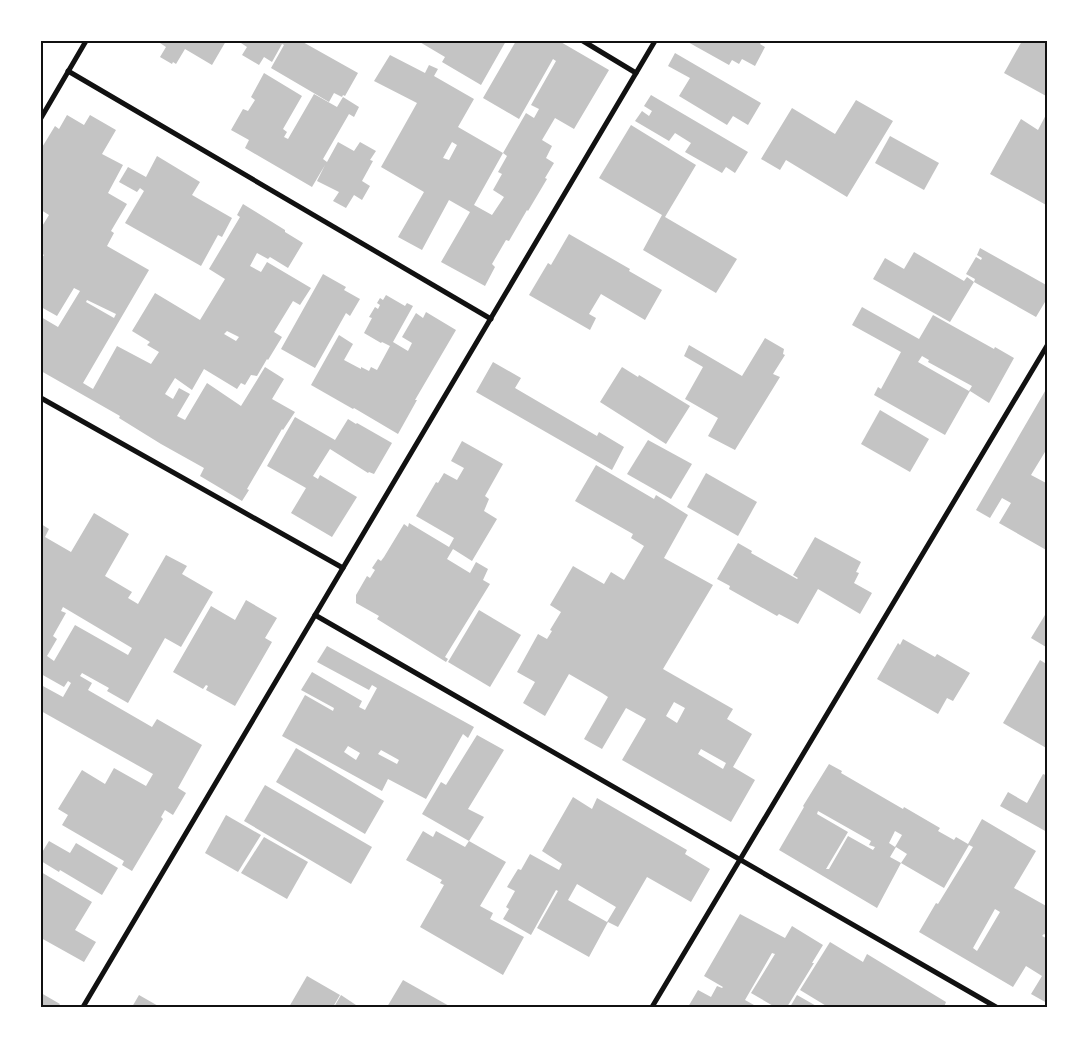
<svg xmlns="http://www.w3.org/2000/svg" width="1089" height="1048" font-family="'PT Sans',sans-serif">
  <rect width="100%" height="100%" fill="#fff"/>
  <g fill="#c4c4c4" fill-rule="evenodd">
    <path d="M157,41h69l-14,24 -27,-16 -9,15 -3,-2 -1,2 -12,-7 6,-10z"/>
    <path d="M238,41h63l57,32 -13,23 -2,-1 -1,2 -8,-4 -5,9 -58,-34 13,-23 -2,-1 -10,18 -8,-5 -5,8 -17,-10 5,-8z"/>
    <path d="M418,41h88l-25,44 -39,-23 3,-5z"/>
    <path d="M516,41h43l50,29 -35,59 -19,-11 -13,22 10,6 -6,12 8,5 -9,15 2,1 -19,32 -1,-1 -18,31 -3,-1 -14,24 3,3 -10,19 -44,-24 29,-50 -21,-12 -27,50 -24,-13 26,-45 -43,-25 36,-64 -43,-22 16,-26 35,18 4,-8 9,4 -4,7 40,23 -16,28 45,26 23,-40 8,5 5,-9 -8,-4 25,-44 -3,-2 -34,60 -36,-21zM452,142l5,3 -8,15 -6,-2zM503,153l4,3 -9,16 4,2 -9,16 11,7 -12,18 -18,-10z"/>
    <path d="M686,41h76l-2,3 5,3 -10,19 -13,-7 -3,5 -7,-4 -3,5z"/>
    <path d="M1022,41h26v56l-44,-24z"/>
    <path d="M675,53l86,50 -13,22 -15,-9 -6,9 -48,-29 11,-18 -22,-12z"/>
    <path d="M264,73l38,23 -19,33 4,3 -3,5 4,2 26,-45 23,13 6,-10 16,10 -5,10 -5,-3 -26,45 4,3 11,-20 16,9 6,-9 16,9 -6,9 3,1 -11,20 8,5 -8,14 -8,-5 -8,13 -13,-7 6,-9 -22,-11 8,-16 -13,22 -67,-39 4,-8 -18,-10 12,-21 5,2 7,-11 -4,-3z"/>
    <path d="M651,95l97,57 -13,21 -9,-6 -4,6 -37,-21 6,-9 -16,-10 -6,8 -34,-20 7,-10 7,5 3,-5 -8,-5z"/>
    <path d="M856,100l37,21 -46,76 -61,-37 -6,10 -19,-11 31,-51 43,26z"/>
    <path d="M1048,111v95l-58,-32 31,-55 17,11z"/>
    <path d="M67,115l17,10 6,-10 26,15 -14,24 21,11 -15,28 19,11 -16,27 3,2 -7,13 42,24 -66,113 10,6 24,-43 34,18 8,-12 -12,-7 3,-3 -18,-11 23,-38 45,27 25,-41 -16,-10 31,-52 -3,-2 6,-11 42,26v2l18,11 -15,25 -18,-11 -2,2 -11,-6 -7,13 11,6 6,-10 44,26 -11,17 -7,-4 -19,31 8,5 -14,23 -1,-1 -10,17 -6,-1 -6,10 -4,-2 -4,6 -33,-20 -12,21 -17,-12 -10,16 8,5 6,-11 11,6 -13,22 8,4 22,-37 34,23 24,-39 19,12 -12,20 23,13 -12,18 -1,-1 -35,60 2,1 -7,11 -42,-25 4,-8 -43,-24 -42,-26 1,-2 -79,-45v-54l17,10 22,-36 -6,-3 -17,28 -16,-9v-48l3,-4 -3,-2v-25l8,-13 -8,-5v-61l14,-23 4,3zM87,300l29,14 -2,4 -28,-16zM227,331l12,6 -3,4 -12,-7z"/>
    <path d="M631,125l65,40 -31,52 72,42 -21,34 -73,-43 19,-35 -63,-37z"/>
    <path d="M890,136l49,27 -15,27 -49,-27z"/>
    <path d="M157,156l43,26 -8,13 40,23 -10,19 -4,-2 -17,31 -76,-43 19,-32 -4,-3 -3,4 -18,-10 9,-15 18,10z"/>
    <path d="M569,234l61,35 -1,2 33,19 -17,30 -44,-26 -12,20 7,4 -6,12 -61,-35 19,-32 3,2z"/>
    <path d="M980,248l68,38v11l-12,20 -62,-35 1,-3 -9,-5 10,-17 5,3 1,-2 -5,-3z"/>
    <path d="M914,252l50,29 3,-4 7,5 -24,40 -77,-43 12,-21 19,11z"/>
    <path d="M323,274l23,13 -2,3 16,9 -10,17 -4,-3 -31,55 -34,-19z"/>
    <path d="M386,295l19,11 2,-3 6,3 -20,36 15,9 4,-8 -10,-6 14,-24 7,5 3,-6 30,18 -41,70h2l-19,34 -44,-26 -1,1 -42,-24 28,-50 14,9 -9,16 17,9v-2l8,4 2,-4 6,3 13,-24 -8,-4 -1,1 -17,-10 8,-15 -3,-1 6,-10 3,2 2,-4 -3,-2 3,-5 3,2z"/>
    <path d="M862,307l57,32 14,-24 61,34 1,-2 19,11 -25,45 -19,-12 -25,44 -71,-40 4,-8 3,2 20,-37 -49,-27zM922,356l7,4 -1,2 44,24 -3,5 -51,-29z"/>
    <path d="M765,338l19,11 -1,5 2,1 -12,19 7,3 -45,73 -27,-14 10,-18 -33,-19 18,-32 -19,-11 5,-11 53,31z"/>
    <path d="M493,362l28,16 -6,10 82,48 2,-4 25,15 -12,23 -136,-78z"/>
    <path d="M622,367l16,10 1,-2 51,31 -24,38 -66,-42z"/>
    <path d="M1048,386v61l-17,28 17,9v67l-49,-28 12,-20 -9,-5 -12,20 -14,-8z"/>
    <path d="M880,410l49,29 -19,33 -49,-28z"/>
    <path d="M295,417l40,23 13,-21 8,5 1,-1 35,20 -18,31 -5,-2 -1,1 -38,-24 -17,27 5,3 2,-4 37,22 -25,40 -41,-24 15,-25 -39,-22z"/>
    <path d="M648,440l44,24 -21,35 -44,-25z"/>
    <path d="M462,441l41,23 -18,32 4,3 -5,12 13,8 -25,42 -19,-12 -6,10 23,14 6,-11 12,7 -5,11 7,4 -45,73 3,2 -2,3 -69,-43 2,-3 -23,-13v-8l11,-19 3,2 5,-8 -3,-2 6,-9 3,2 3,-4 20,-33 4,3 1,-4 40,24 5,-9 -38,-22 20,-34 2,1 6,-10 13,7 7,-12 -13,-7z"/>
    <path d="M596,465l58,34 2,-4 32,20 -24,43 49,27 -50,84 70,40 -6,10 25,15 -19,33 22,13 -24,42 -109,-62 24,-41 -20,-11 -24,41 -18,-10 24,-42 -6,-4 -33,-19 -24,42 -22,-13 12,-21 -18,-10 21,-38 9,5 5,-8 -2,-1 11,-18 -11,-7 23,-39 31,18 7,-12 13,8 20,-34 -13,-8 2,-4 -58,-33zM674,702l11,6 -8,15 -11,-7zM701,749l25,14 -3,6 -25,-15z"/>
    <path d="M706,473l51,29 -19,34 -51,-29z"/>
    <path d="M94,513l35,21 -24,42 27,16 -4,6 10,6 28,-49 21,11 -5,8 31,18 -32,55 -16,-9 -37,65 -21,-12 2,-3 -27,-15 -2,3 12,7 -4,7 64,37 5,-8 45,26 -24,43 8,5 -13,22 -8,-5 -4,7 2,2 -31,52 -10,-6 2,-4 -62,-36 6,-10 -10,-6 24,-39 23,14 9,-16 32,18 7,-12 -112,-63v-26l22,12 8,-14 -3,-2 -4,6 -23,-13v-74l2,-4 -2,-1v-71l8,5 -4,8 26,15zM63,607l69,41 -4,7 -53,-30 -21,36 -7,-5 10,-17 -4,-3 13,-23 -5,-2z"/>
    <path d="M815,537l46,25 -5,10 3,1 -5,10 18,10 -12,21 -42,-25 -20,35 -19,-10 -2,2 -48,-27 1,-3 -13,-7 21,-36 14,8 -1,2 46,26 1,-1 -5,-3z"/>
    <path d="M246,600l31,18 -12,20 7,4 -37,64 -29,-16 2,-4 -2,-1 -3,4 -30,-17 38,-66 24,14z"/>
    <path d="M479,610l42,25 -31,52 -42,-25z"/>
    <path d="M1048,610v36l-2,1 -15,-9z"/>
    <path d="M903,639l32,18 2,-3 33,19 -17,28 -6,-3 -9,16 -61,-35 21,-36 2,2z"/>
    <path d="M327,646l147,81 -6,11 -5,-4 -37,65 -38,-20 -6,12 -100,-55 23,-41 28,16 1,-3 -33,-18 11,-18 50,29 -3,6 6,3 12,-22 -5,-3 -3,5 -52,-28zM348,746l12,7 -4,7 -12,-8zM381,750l18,10 -2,4 -19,-10z"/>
    <path d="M1040,660l8,5v84l-45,-26z"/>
    <path d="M477,735l27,15 -36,59 16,8 -15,24 -47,-27 19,-32 5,3z"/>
    <path d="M296,748l88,53 -19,33 -89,-52z"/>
    <path d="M829,764l13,7 -1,2 62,36 1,-2 36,21 -2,3 16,9 2,-3 12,7 14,-25 54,32 -22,37 34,19v29l-4,-2 -2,2 6,3 -1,64 -16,-9 11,-18 -16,-10 -13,21 -94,-55 17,-29 2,1 35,-57 -4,-2 -25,43 -43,-25 6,-9 -11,-7 -6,10 11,6 -24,45 -98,-58 25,-43 -1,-1zM818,811l53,30 -2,4 6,2 -2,3 -25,-14 -19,33h-3l22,-37 -31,-18zM895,831l7,4 -7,12 -6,-4zM995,909l5,3 -23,39 -4,-3z"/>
    <path d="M1043,774l5,2 -1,56 -47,-26 8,-14 19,11z"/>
    <path d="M265,785l107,62 -21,37 -107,-63z"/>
    <path d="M573,797l19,12 5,-11 90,52 -2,4 25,15 -19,33 -44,-25 -29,50 -10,-5 -19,35 -52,-29 21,-37 -2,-1 -25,45 -28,-16 6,-10 -3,-2 9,-16 -8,-4 11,-18 3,1 9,-16 29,16 3,-6 -20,-13zM577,884l39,23 -9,15 -39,-22z"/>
    <path d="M226,815l35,20 -23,37 -33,-19z"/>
    <path d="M423,831l10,6 3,-6 29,16 4,-6 37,21 -26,44 13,7 -3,6 34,18 -21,38 -83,-48 24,-42 -4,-2 2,-3 -36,-20z"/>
    <path d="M264,837l44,25 -21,37 -46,-26z"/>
    <path d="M49,841l21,12 6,-10 42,25 -16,27 -42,-25 -1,2 -18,-11v-7z"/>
    <path d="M41,872l51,30 -17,28 21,12 -12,20 -43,-24z"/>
    <path d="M740,914l45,24 7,-12 31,19 -11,18h2l-27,44h-12l-24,-14 24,-39 -3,-1 -27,47 9,5 -1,2h-65l10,-17 13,7 6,-11 5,2 1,-1 -19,-11z"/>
    <path d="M830,942l33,20 4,-8 79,48 -2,5h-116l-28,-17z"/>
    <path d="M307,976l33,19 -7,12h-44z"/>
    <path d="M403,980l48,27h-64z"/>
    <path d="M41,993l19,11 -2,3h-17z"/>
    <path d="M139,995l21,12h-28z"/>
    <path d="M341,995l18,12h-25z"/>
    <path d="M797,995l21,12h-28z"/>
  </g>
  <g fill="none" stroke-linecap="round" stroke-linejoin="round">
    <g stroke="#111" stroke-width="5">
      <path d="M583,41l53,32"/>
      <path d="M68,71l423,248"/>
      <path d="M41,118l45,-77"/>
      <path d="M41,398l302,170"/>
      <path d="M315,615l681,392"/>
      <path d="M83,1007l572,-966"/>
      <path d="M652,1007l396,-663"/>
    </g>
  </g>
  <rect width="1089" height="1048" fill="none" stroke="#ffffff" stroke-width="85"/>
  <rect x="42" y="42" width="1004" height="964" fill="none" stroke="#111" stroke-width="2"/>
</svg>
